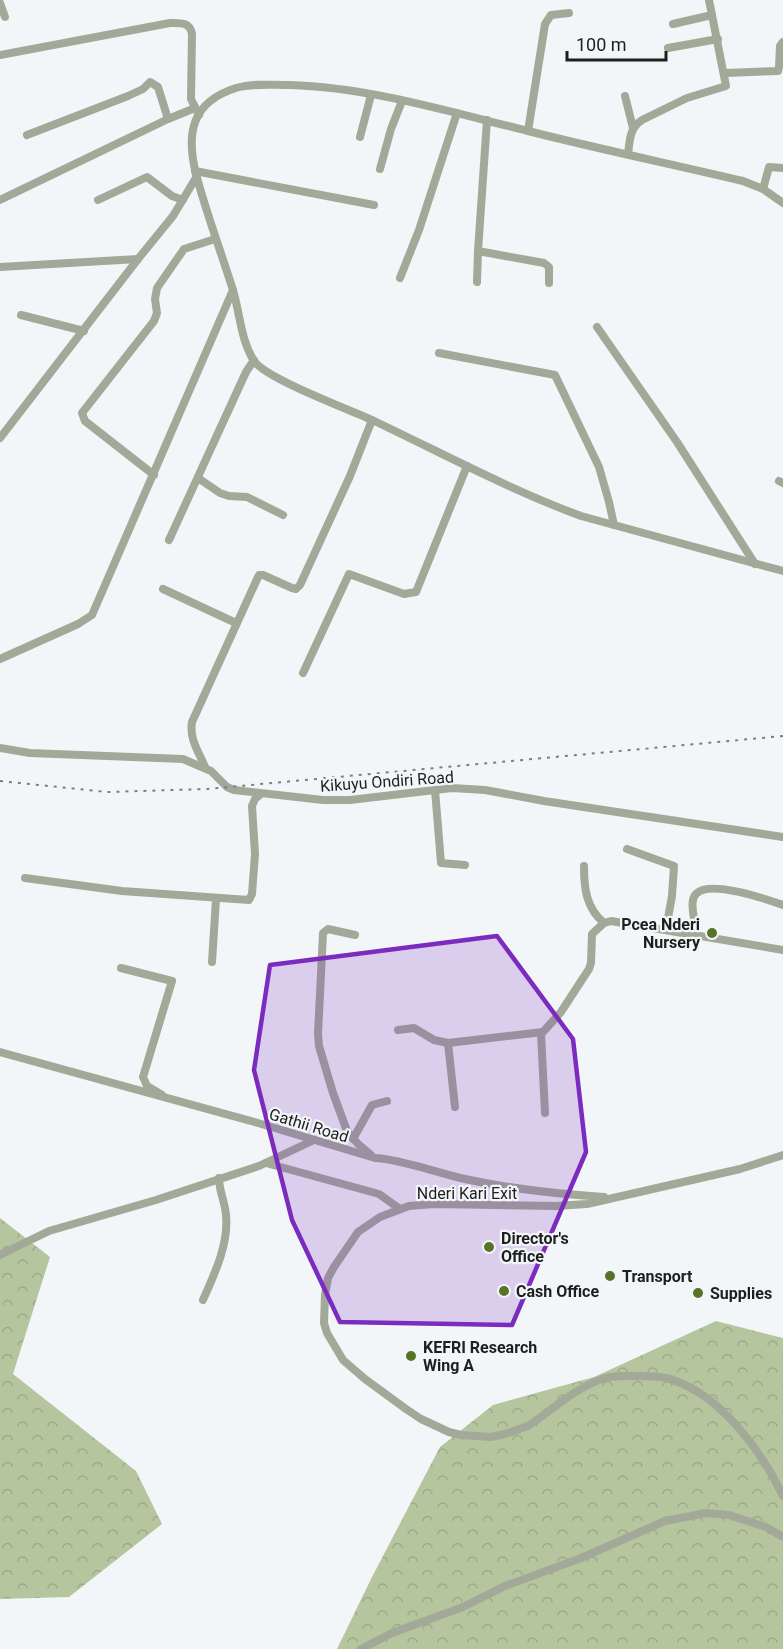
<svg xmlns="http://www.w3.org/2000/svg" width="783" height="1649" font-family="Roboto,sans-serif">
  <defs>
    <pattern id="forest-crowns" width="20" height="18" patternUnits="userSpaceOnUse" patternTransform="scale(1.5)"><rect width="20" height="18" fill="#b5c69f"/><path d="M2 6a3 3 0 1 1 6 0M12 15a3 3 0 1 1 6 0" fill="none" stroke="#9baa88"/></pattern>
  </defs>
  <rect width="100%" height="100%" fill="#f3f6f8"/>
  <g fill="url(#forest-crowns)">
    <path d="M0,1218l50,39 -37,117 123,97 26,53 -93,73 -69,2z"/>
    <path d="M716,1321l67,17v311h-446l35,-72 68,-130 53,-42 101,-28z"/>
  </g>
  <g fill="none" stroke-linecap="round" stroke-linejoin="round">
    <g stroke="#a2a998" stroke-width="8">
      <path d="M0,3l5,14"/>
      <path d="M673,24l39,-9"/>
      <path d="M668,48l50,-9"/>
      <path d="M0,55l170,-32c11,0 20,-1 22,11l-1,65 8,16"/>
      <path d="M725,73l53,-2 1,-4 1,-21 3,-4"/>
      <path d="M625,96l8,32"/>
      <path d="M487,120l-9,131 66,12 5,4v16"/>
      <path d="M528,131l17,-107 6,-9 18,-2"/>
      <path d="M27,135l101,-39 15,-7 7,-7 8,5 10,32"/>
      <path d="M360,137l11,-42"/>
      <path d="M628,154c2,-14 1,-25 14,-34l45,-22 39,-12 -17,-86"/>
      <path d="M380,169l11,-40 11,-28"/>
      <path d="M195,171l179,34"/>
      <path d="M763,189l6,-22 14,1"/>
      <path d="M0,200l168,-81 27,-11"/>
      <path d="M98,200l49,-23 25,19 11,4"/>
      <path d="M783,203l-20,-14 -20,-8c-72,-17 -144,-32 -215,-50 -77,-19 -160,-44 -239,-46 -18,0 -36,-2 -53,3 -45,14 -50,46 -40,86 10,38 24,75 36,113 8,24 8,52 22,74 11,17 93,48 116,58 70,33 138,70 211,97l202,55"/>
      <path d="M0,267l138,-8"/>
      <path d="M400,278l19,-48 38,-117"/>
      <path d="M477,282l1,-31"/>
      <path d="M21,315l63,16"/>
      <path d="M597,327l80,115 78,122"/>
      <path d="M439,353l116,22 44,92 10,35 5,23"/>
      <path d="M0,438l138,-179 35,-43 24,-40"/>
      <path d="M154,475l-69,-54 -3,-8 72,-92 3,-8 -2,-14 2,-11 27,-39 31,-10"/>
      <path d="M198,478l22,15 9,3 18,1 36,18"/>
      <path d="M779,481l4,2"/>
      <path d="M169,540l77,-168 8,-12"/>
      <path d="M163,589l73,34"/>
      <path d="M0,659l78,-35 14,-9 141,-325"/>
      <path d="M303,673l46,-99 55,20 12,-2 51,-126"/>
      <path d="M0,748l30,5 153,6 28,12 16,16 7,3 89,10h27l102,-12 33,2 59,11 239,36"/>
      <path d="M205,767c-6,-15 -16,-28 -13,-45l66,-145 1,-2h4l29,13 4,1 4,-4 50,-109 22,-56"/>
      <path d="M435,790l6,73 24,2"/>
      <path d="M627,849l47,17 -2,30 -6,33"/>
      <path d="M584,866c0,22 2,42 20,57"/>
      <path d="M25,878l97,13 127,9 3,-6 3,-40 -3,-48 3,-7 6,-5"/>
      <path d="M694,919c-1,-8 -4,-20 3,-26 14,-13 69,6 86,12"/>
      <path d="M355,935l-27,-6 -5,4 -5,101 1,12 14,47 14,38 11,13 13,11"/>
      <path d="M212,962l4,-63"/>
      <path d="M121,968l51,13 -29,96 4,9 15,9"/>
      <path d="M398,1030l16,-2 20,12 14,3 95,-11 18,-20 28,-43 2,-6 1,-29 12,-11 7,-2 172,29"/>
      <path d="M541,1033l4,80"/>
      <path d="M448,1043l7,64"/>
      <path d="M0,1052l258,71 117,35c25,1 63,15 90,21 46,10 92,15 139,18"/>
      <path d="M353,1139l19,-34 15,-4"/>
      <path d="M783,1155l-43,14 -153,35 -31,2 -122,-2 -25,2 -29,11 -22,15 -24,35 -6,11 -3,17 -1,28 3,10 16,27 22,19 41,30 15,10 28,13 12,3 30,2 14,-3 23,-8c23,-15 47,-38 74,-47 10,-4 21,-3 32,-3 10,0 21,0 32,2 52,13 95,72 117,118"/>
      <path d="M266,1163l113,31 21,15"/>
      <path d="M0,1255l49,-24 107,-31 103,-34 55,-26"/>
      <path d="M203,1300c11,-25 26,-56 23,-85 -1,-13 -7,-24 -7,-37"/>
      <path d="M361,1649l31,-16 71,-26 42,-21 76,-28 84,-37 41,-8 23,2 37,12 17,10"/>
    </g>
    <path stroke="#7c7d7f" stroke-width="2" stroke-dasharray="3 6" stroke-linecap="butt" d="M0,781l107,11 100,-3 576,-53"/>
  </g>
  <path fill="#7b2cbf" fill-opacity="0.2" stroke="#7b2cbf" stroke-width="4.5" stroke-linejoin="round" d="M497,936l76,103 13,113 -74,173 -172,-3 -48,-102 -38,-150 16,-105z"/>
  <g fill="#587326" stroke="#f3f6f8" stroke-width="2">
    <circle cx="712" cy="933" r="6"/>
    <circle cx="489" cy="1247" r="6"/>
    <circle cx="610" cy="1276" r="6"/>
    <circle cx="504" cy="1291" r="6"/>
    <circle cx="698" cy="1293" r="6"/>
    <circle cx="411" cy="1356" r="6"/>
  </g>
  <g text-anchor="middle" stroke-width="4.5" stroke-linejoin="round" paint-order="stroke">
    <g font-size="16" fill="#1e1e1f" stroke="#f3f6f8">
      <text transform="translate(387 781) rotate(-4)" y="6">Kikuyu Ondiri Road</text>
      <text transform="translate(309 1125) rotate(17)" y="6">Gathii Road</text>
      <text x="467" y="1199">Nderi Kari Exit</text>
    </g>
    <g font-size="16" font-weight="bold" fill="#1e1e1f" stroke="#f3f6f8" text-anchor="start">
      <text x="700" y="930" text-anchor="end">Pcea Nderi<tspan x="700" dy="18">Nursery</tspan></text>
      <text x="501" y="1244">Director's<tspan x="501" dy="18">Office</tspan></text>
      <text x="622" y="1282">Transport</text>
      <text x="516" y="1297">Cash Office</text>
      <text x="710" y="1299">Supplies</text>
      <text x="423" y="1353">KEFRI Research<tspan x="423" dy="18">Wing A</tspan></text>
    </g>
  </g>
  <path d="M567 51v9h99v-9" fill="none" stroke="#1e1e1f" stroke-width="3"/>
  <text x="576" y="51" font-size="18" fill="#1e1e1f" stroke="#f3f6f8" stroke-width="4.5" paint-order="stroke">100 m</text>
</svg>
